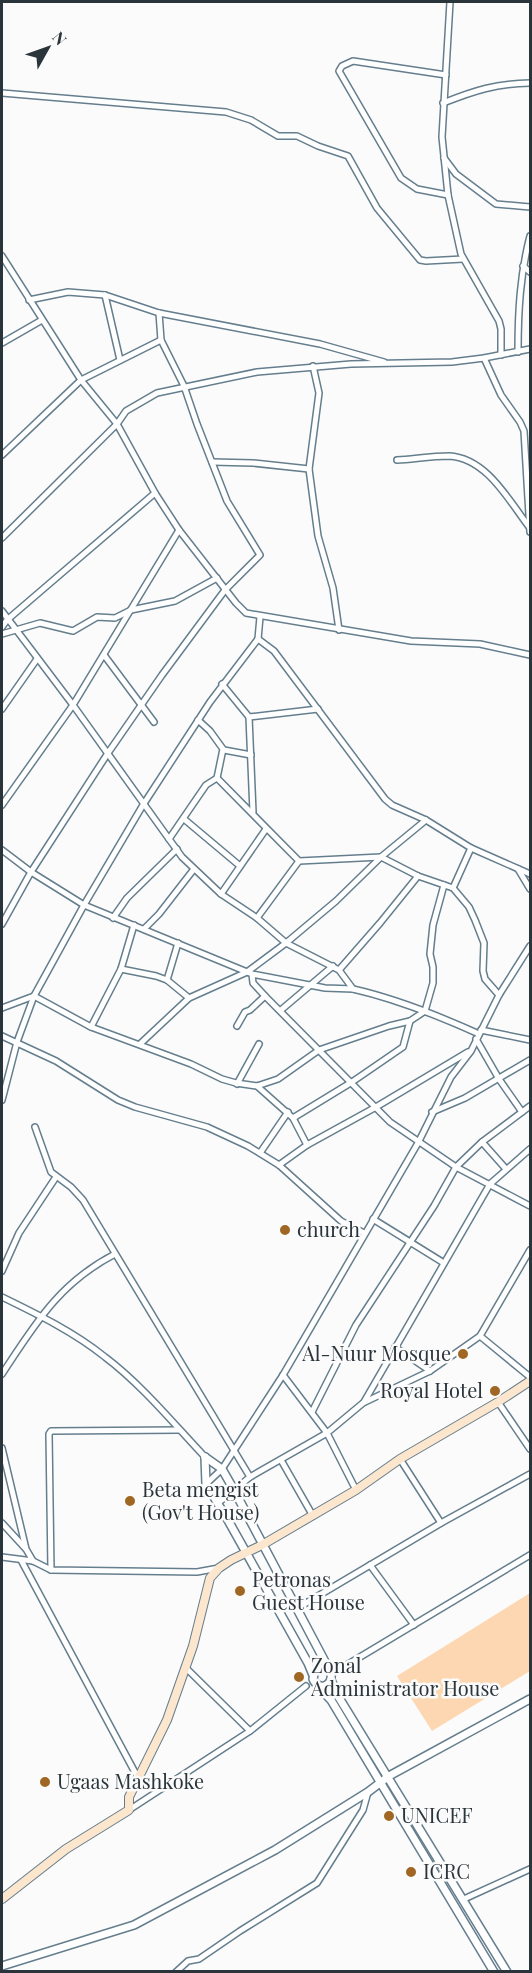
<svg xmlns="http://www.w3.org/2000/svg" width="532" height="1973" font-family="'Playfair Display',serif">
  <rect width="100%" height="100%" fill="#fbfbfb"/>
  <path fill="#fcd7b2" d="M530,1593v78l-98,60 -35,-55z"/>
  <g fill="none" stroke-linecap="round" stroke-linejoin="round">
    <g stroke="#657e8d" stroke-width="8">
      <g id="minor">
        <path d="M450,2l-8,135 6,58 13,59 38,67 2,8v26"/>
        <path d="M446,75l-93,-14 -11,5 -3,5 62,107 16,11 31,6"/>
        <path d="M2,93l224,19 25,8 27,16h19l21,10 30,10 29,52 43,52 6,1 37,-2"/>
        <path d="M443,103c33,-13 52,-19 87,-20"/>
        <path d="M444,158l12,16 40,30 34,3"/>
        <path d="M2,256l79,124 36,44 38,69 24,37 57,73 10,10 165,28 69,3 50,11"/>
        <path d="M523,266l7,6"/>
        <path d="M105,295l15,65"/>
        <path d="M29,300l39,-8 37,3 54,18 161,31 64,18"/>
        <path d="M2,343l40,-23"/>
        <path d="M518,352c0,-40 2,-77 12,-116"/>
        <path d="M484,358l17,37 19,27 4,9 6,101"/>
        <path d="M313,366l6,27 -10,76 9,67 15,52 6,42"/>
        <path d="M2,455l79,-75 80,-40"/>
        <path d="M397,460c17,-1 35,-4 52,-4 38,2 60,45 81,72"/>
        <path d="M212,462l41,1 56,6"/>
        <path d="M2,538l115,-114 9,-13 31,-18 100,-21 94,-8 101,-2 32,-4 46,-9"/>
        <path d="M2,611l71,94 96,134 13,18 39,37 36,24 29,25 53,27 14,19c44,10 84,26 126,45"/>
        <path d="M2,627l5,-7 148,-127"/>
        <path d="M2,634l38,-11 33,8 24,-14 18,1 16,-8 44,-9 42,-23"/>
        <path d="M258,639l16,12 111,148 7,6 34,15 45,28 59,26"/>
        <path d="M104,655l50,67"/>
        <path d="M222,684l27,33 4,95"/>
        <path d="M2,709l35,-50"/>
        <path d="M249,717l69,-8"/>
        <path d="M224,750l27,5"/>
        <path d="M217,778l82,83 82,-4 37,19 35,12 16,19 6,13 9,23 -1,28 2,8 14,16"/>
        <path d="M2,805l71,-100 106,-175"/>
        <path d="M184,819l56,47"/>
        <path d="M169,839l37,-54 11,-7 6,-29 -13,-18 -12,-11"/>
        <path d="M2,850l29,22 53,33 168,69 1,9 12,13 125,126 66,45 74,39"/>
        <path d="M518,869l12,20"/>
        <path d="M453,888l18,-40"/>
        <path d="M221,894l45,-65"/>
        <path d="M113,918l14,-20 50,-49"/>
        <path d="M257,918l42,-57"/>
        <path d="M2,924l29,-52 77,-119 54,-78 63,-85 35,-35 -33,-54 -30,-77 -13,-38 -23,-46 -2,-27"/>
        <path d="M144,929l15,-15 35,-45"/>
        <path d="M121,969l35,7 11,4 22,18"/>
        <path d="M339,970l41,-47 38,-47"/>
        <path d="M252,974l73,14 28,1"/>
        <path d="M167,980l11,-37"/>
        <path d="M2,1008l32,-12 57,31 100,37 31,15 14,4 21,3 21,-7 41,-29 70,-24 21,-5 15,-10 8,-28v-16l-3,-13 3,-29 11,-40"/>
        <path d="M281,1010l52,-44"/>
        <path d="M237,1026l8,-14 5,-2 15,-14"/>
        <path d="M91,1027l30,-58 13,-44"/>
        <path d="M481,1030l49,10"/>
        <path d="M2,1036l54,25 62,39 17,7 72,20 41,19 31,19 62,56 23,12"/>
        <path d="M476,1039l23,40 23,33"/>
        <path d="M140,1044l49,-46 58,-26 39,-29 50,-42 45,-44 45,-37"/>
        <path d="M237,1084l22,-40"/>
        <path d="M257,1086l36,32 14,27"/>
        <path d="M2,1100l15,-58 17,-46 50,-91 59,-100 67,-103 48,-63 2,-22"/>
        <path d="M432,1112l33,-14 65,-38"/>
        <path d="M293,1118l59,-36 51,-35 7,-26"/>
        <path d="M35,1127l16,45 20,15 12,13 167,277"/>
        <path d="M482,1142l24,27"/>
        <path d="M260,1153l28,-41"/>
        <path d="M279,1165l28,-20 69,-38 92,-55"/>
        <path d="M373,1219l71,44"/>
        <path d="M2,1271l17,-38 37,-56"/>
        <path d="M2,1297c35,17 72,35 103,60 37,28 68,66 100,100"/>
        <path d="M480,1336l50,41"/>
        <path d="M395,1347l35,24"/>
        <path d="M2,1374c33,-50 57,-91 113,-120"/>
        <path d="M283,1375l44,58 29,57"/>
        <path d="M364,1402l126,-218 40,-35"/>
        <path d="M498,1402l32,47"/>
        <path d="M312,1412l44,-87 78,-119 22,-39 26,-25 48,-36"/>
        <path d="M2,1448l24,101 7,12"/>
        <path d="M400,1459l41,64"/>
        <path d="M281,1460l32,56"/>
        <path d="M206,1484l16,-15 61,-94 135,-232 33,-66 20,-26 28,-56 31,-49"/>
        <path d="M218,1503l32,-26 77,-44 36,-30 67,-32 50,-35 50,-86"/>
        <path d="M2,1523l23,25"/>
        <path d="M2,1557l31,4 18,9 146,2 22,-4"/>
        <path d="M21,1560l117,218"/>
        <path d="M370,1565l44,60"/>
        <path d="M51,1570l-2,-136 2,-3 128,-1"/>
        <path d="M296,1609l145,-86 89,-49"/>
        <path d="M185,1667l65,64"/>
        <path d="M340,1669l190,-114"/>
        <path d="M129,1810l121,-79 56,-45"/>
        <path d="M464,1899l66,-30"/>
        <path d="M176,1972l12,-11 11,-2 41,-28 77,-48 46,-73 5,-18"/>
      </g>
    </g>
    <g stroke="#657e8d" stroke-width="10">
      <g id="tertiary">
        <path d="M205,1457l17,12 12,21 97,183c2,14 -13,18 -18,6l2,-9 6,-2 7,1"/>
        <path d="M205,1457l1,27 23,38 79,141 5,12"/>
        <path d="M331,1680l7,16 169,276"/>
        <path d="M318,1686l13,14 163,272"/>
        <path d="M2,1966l132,-41 141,-75 93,-58 21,-16 141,-77"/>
      </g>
    </g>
    <g stroke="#657e8d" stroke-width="10">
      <path id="secondary" d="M2,1899l64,-50 63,-39v-13l38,-77 26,-74 17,-68 9,-10 12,-8 31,-15 94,-55 44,-31 98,-57 32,-21"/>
    </g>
    <use href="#minor" stroke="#fff" stroke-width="5"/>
    <use href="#tertiary" stroke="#fff" stroke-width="7"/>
    <use href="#secondary" stroke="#fce6cd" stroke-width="8"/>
  </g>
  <g fill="#9f6723" stroke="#fbfbfb" stroke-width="2">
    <circle cx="285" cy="1230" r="6"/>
    <circle cx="463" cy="1354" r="6"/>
    <circle cx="495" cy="1391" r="6"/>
    <circle cx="130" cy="1501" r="6"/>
    <circle cx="240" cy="1591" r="6"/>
    <circle cx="299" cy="1677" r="6"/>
    <circle cx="45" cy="1782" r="6"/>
    <circle cx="389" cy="1816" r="6"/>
    <circle cx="411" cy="1872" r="6"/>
  </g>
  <g text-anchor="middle" stroke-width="5" stroke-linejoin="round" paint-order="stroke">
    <g font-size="20" fill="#2a353b" stroke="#fbfbfb" text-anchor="start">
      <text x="297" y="1237">church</text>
      <text x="451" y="1361" text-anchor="end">Al-Nuur Mosque</text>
      <text x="483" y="1398" text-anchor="end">Royal Hotel</text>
      <text x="142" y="1497">Beta mengist<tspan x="142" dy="23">(Gov't House)</tspan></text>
      <text x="252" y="1587">Petronas<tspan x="252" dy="23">Guest House</tspan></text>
      <text x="311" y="1673">Zonal<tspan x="311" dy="23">Administrator House</tspan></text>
      <text x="57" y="1789">Ugaas Mashkoke</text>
      <text x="401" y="1823">UNICEF</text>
      <text x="423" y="1879">ICRC</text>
    </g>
  </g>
  <rect width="532" height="1973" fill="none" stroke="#2a353b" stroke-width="6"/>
  <g transform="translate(48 48) rotate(50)" stroke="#fbfbfb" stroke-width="4.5" paint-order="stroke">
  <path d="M0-4.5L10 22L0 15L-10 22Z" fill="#2a353b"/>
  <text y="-9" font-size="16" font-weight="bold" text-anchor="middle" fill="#2a353b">N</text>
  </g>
</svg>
